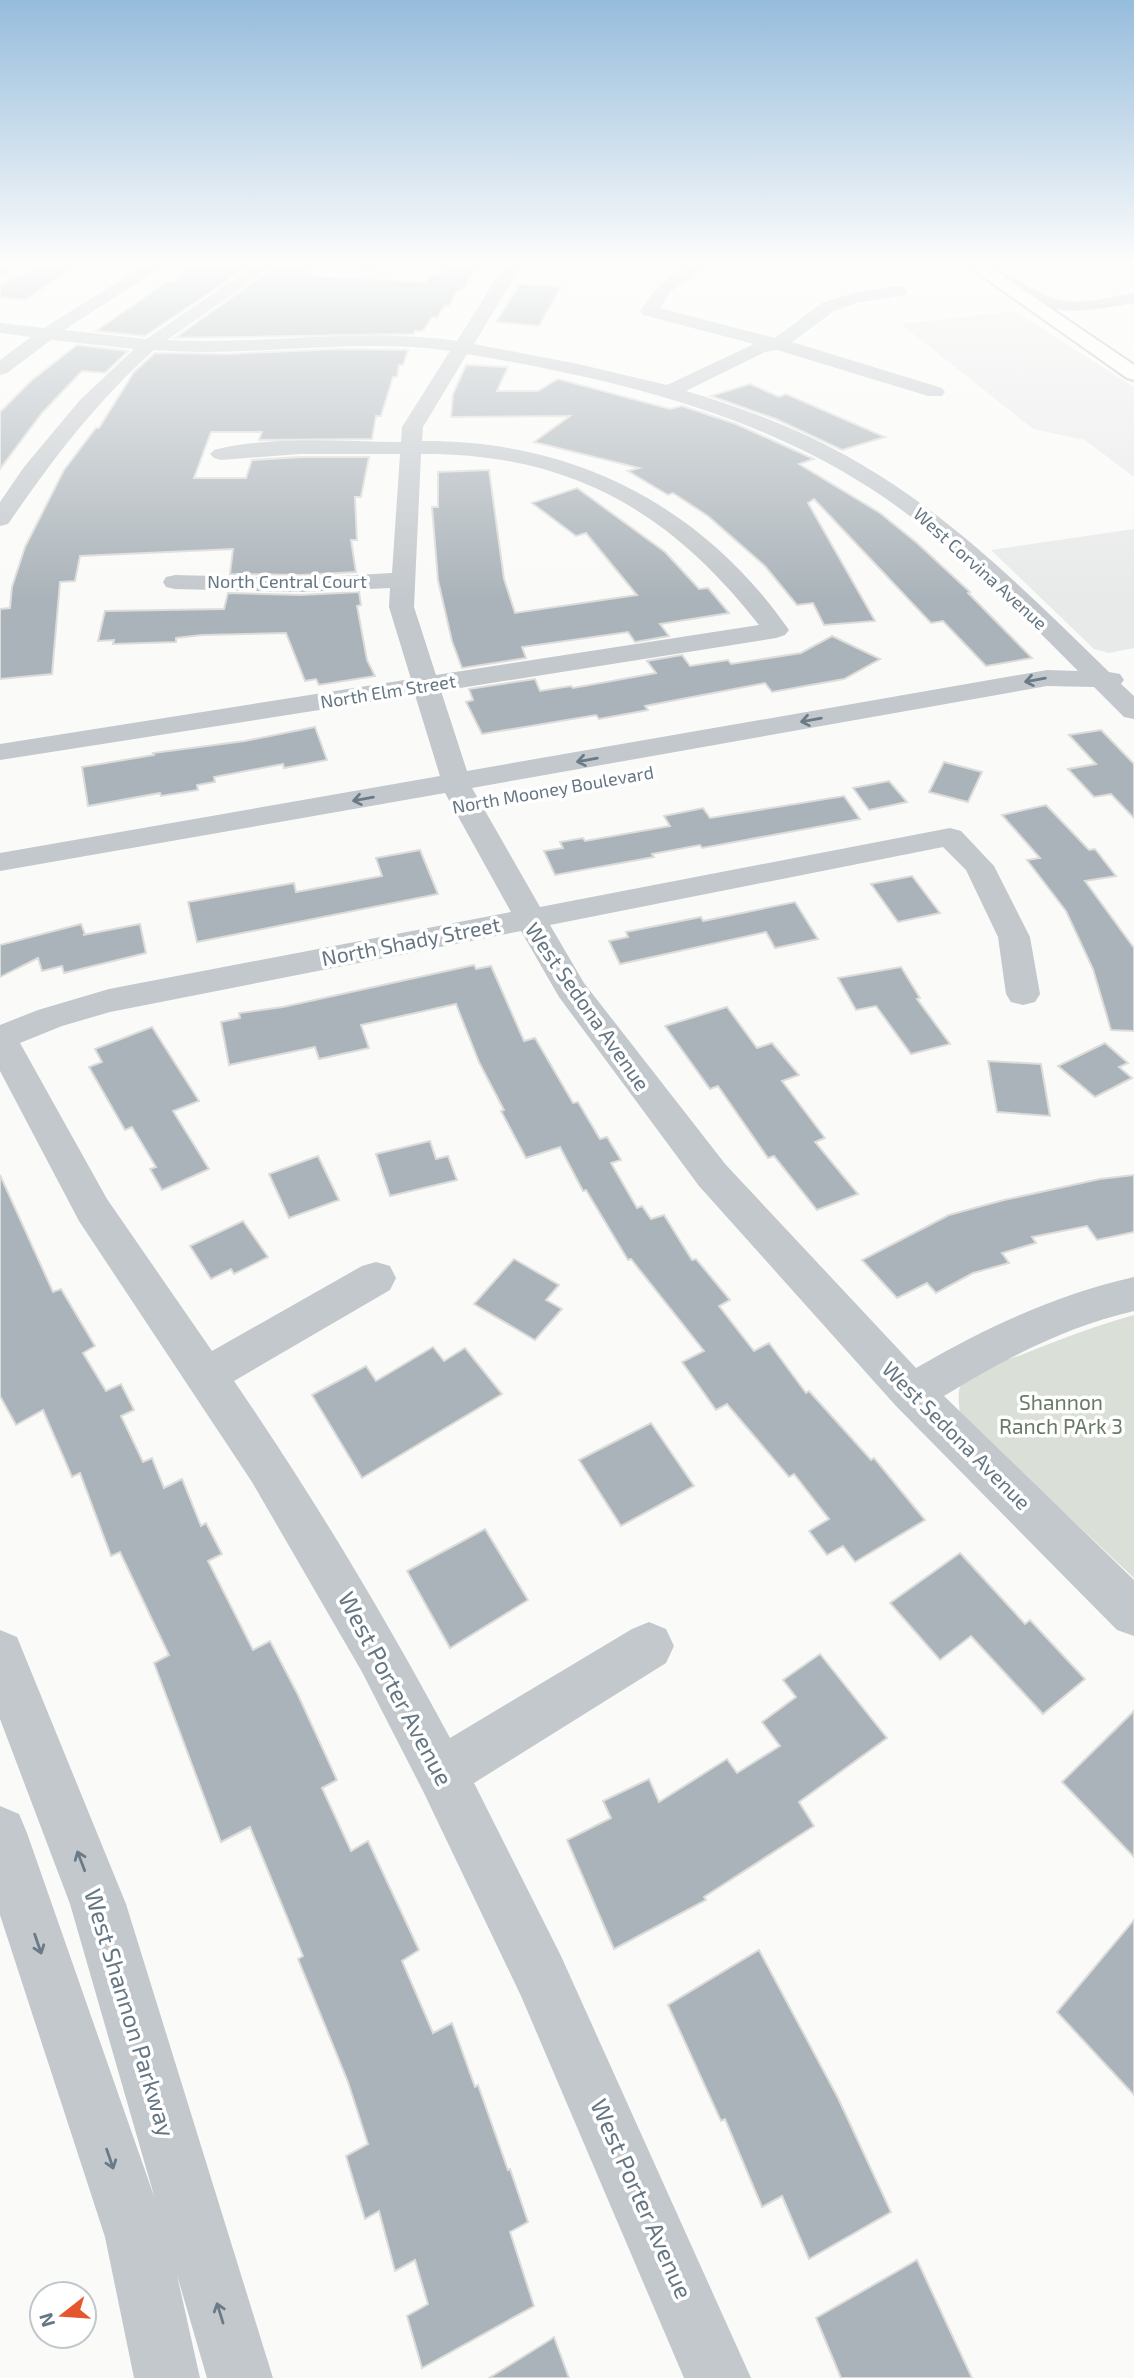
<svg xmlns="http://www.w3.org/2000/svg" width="1134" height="2378" font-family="'Exo 2',sans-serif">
  <rect width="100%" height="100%" fill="#fafaf8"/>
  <g fill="#e8e9e9">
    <path d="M1014,311l120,76v90l-49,-37 -52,-11 -132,-105z"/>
    <path d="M1134,529v119l-25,5 -15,-4 -103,-99z"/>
  </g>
  <path fill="#dadfd7" d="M1134,1315v263l-174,-163c-1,-12 -4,-27 5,-37 14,-14 38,-16 56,-23 37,-15 74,-29 113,-40z"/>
  <g fill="#aab3b9" stroke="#dcdcda" stroke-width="2">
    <path d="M39,266h37l-51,34 -25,-3v-12z"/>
    <path d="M200,266h49l-104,70 -49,-5 71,-49h5l21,-15z"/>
    <path d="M276,266h33l-6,5 11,1 -4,4 116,6 5,-8 9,1 9,-9h30l-18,25h-4l-8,15 -4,-1 -8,13 -5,-1 -9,14h-8l-1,3 -239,4z"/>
    <path d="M520,284l41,3 -22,39 -43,-4z"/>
    <path d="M77,345l51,6 -23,22 -23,-2 -40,42 -42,56v-57l32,-32z"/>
    <path d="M339,349l69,1 -5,15h-4l-2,12h-4l-12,39h-5l-4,23 -113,1 3,-8h-51l-17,46h52l6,-18 48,-3h69l-8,40h-6l2,43h-6l5,32 -55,3 -71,-1 3,-25 -153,7 -5,25 -15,1 -8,92 -52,5v-70l10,-1 2,-21 13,-40 39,-77 32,-42h3l35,-56 21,-19 73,1z"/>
    <path d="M466,365l42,2 -11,24h41l20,-12 112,30 12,-3 54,18 78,35 -15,5 81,49 37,30 53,49 -2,1 64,65 -46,8 -43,-45 -12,2 -117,-124 -6,4 67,118 -51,4 -11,-22 -16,2 -32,-39 -57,-50 -35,-23 -5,2 -40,-24 11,-3 -105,-26 36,-26 -119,1 2,-23z"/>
    <path d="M750,384l29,13 7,-3 99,43 -43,13 -66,-31 -65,-23z"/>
    <path d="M489,470l15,109 11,34 122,-18 -51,-62 -10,3 -44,-33 45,-15 88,64 34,37 9,-1 21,25 -69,11 9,12 -34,6 -7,-10 -106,15 4,11 -64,10 -10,-27 -14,-61 -6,-73h6v-35z"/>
    <path d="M359,592l2,13 -4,1 10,54 8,16 -56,9 -3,-6 -11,2 -19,-48 -84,2 -26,3v4l-63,2 1,-4 -16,1 7,-30 119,-2 4,-16 73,2z"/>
    <path d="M832,636l48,23 -36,20 -72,13 -7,-9 -120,23 3,4 -49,9 -3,-4 -114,19 -16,-32 7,-2 -4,-11 66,-10 5,12 31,-5 2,2 83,-15 -9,-12 35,-6 8,11 38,-6 3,4 70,-11z"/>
    <path d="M315,727l12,33 -43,8 -1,-4 -69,13 1,5 -18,3 1,5 -37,6 -1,-3 -72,13 -6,-39 72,-12 -1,-2 92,-12z"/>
    <path d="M1101,730l33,34v54l-23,-24 -17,3 -26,-28 28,-5 -27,-29z"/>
    <path d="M944,762l38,10 -14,30 -39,-10z"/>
    <path d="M889,781l18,21 -38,8 -16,-22z"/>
    <path d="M844,796l16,23 -158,29 -2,-3 -48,9 2,3 -99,18 -11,-24 19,-3 -3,-6 23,-4 2,3 85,-15 -6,-10 39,-8 7,10z"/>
    <path d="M1046,805l43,45 6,-1 21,27 -31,5 49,67v83l-23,-1 -18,-61 -27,-58 -39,-51 13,-2 -38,-43z"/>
    <path d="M420,850l18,44 -241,48 -9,-40 106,-19 2,9 86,-16 -6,-18z"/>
    <path d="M912,876l28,37 -42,9 -27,-38z"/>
    <path d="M795,902l23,37 -43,9 -9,-16 -146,32 -11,-23 19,-4 -2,-5 75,-15 2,4z"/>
    <path d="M81,924l4,10 -2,1 57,-11 6,29 -82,20 -2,-7 -20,5 -4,-13 -38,19v-32z"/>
    <path d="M474,965l2,4 15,-3 33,75 11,-3 38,65 5,-1 22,37 7,-2 14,23 -10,3 26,45 5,-2 9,13 13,-4 28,45 4,-1 34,41 -11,6 35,45 15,-8 37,50 3,-2 62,69 3,-2 51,62 -70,42 -12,-16 -16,9 -18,-24 20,-12 -35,-45 -5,3 -62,-73 -11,6 -34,-48 22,-11 -73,-92 -3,1 -42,-70 -3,1 -23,-44 -34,11 -25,-47 3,-1 -25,-48 -23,-58 -95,21 8,23 -50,11 -4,-12 -86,18 -8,-43 19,-4 -1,-5 44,-6z"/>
    <path d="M901,967l19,31 -3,1 33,45 -39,10 -35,-48 -20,4 -18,-32z"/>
    <path d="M727,1007l30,41 15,-5 27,32 -17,6 43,57 -10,4 43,52 -41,16 -43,-54 -6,2 -50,-72 -8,3 -45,-63z"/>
    <path d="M152,1027l47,74 -26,10 36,58 -47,21 -12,-21 6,-2 -24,-40 -7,3 -36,-63 13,-5 -7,-13z"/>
    <path d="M1105,1043l23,20 -9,4 13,11 -37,19 -37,-31z"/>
    <path d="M988,1061l53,3 9,52 -53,-4z"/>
    <path d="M430,1141l6,18 12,-3 9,24 -67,16 -14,-42z"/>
    <path d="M318,1156l21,44 -50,18 -20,-44z"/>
    <path d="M0,1175l53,117 8,-3 34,57 -12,7 23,38 15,-7 13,26 -13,6 22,46 9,-4 12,30 18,-9 19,47 5,-3 16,31 -14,7 45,89 17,-9 28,54 39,85 -15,8 29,63 17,-10 51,109 -17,11 31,72 19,-10 23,64 3,-2 30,85 2,-1 18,53 -18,10 24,74 -112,62 -15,-52 21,-12 -13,-44 -20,11 -16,-60 -14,8 -19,-63 22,-12 -20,-62 -50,-123 5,-3 -53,-129 -29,15 -67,-179 15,-8 -49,-103 -9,4 -31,-83 -8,4 -29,-67 -27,15 -16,-29z"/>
    <path d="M1134,1175v57l-37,8 -10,-14 -55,11 4,6 -34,10 7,10 -36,10 -37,20 -9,-10 -30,15 -35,-38 87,-45 55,-15 96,-21z"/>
    <path d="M243,1221l25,36 -34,17 -3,-5 -20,10 -21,-33z"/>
    <path d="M514,1259l45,26 -13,15 16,9 -27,31 -61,-36z"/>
    <path d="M433,1347l11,14 21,-13 37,46 -140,84 -50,-83 54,-29 10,15z"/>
    <path d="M651,1423l43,63 -73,40 -42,-66z"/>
    <path d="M485,1529l43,71 -78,48 -43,-77z"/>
    <path d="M960,1553l65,71 5,-4 55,59 -42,35 -72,-78 -31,24 -50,-57z"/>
    <path d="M820,1654l67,84 -88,64 15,24 -110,71 2,3 -92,49 -47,-109 44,-22 -8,-17 46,-22 10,23 68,-43 10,14 43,-27 -18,-24 34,-25 -13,-17z"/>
    <path d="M1134,1711v146l-72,-75z"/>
    <path d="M1134,1920v175l-77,-83z"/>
    <path d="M759,1950l79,148 53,114 -82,47 -27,-63 -20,11 -37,-88 -4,2 -53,-116z"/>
    <path d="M917,2260l55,118h-131l-25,-60z"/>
    <path d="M554,2337l15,41h-80l61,-38z"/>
  </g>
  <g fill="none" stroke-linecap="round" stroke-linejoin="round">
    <g stroke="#b5babe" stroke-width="4">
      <path id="major" d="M968,266h20l146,99v15l-7,-2z"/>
    </g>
    <g fill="#c3c8cc" fill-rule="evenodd">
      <path d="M0,266h17l-17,10z"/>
      <path d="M143,266h20l-99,64 82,9 108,-73h19l-106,74c97,5 194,-13 290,1l47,-75h17l-47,78 104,20 89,21 87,-41 -111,-29 -3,-4c20,-29 33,-45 70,-45l-39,25 -11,17 115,30 47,-35 31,-10 45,-7 6,1 3,4 -3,4 -48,8 -22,8 -42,31 150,46 3,4 -3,4h-14l-151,-46 -12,2 -79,39c60,18 119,40 173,72 95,55 172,133 250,209l11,2 4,6 -3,4 13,12v23l-10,-2 -30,-30 -47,-1 -575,102 68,119 410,-79 11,3 33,35 36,71 10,57 -5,8 -12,3 -12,-3 -5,-8 -8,-57 -32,-67 -23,-23 -393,78 34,58 142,182 190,203c69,-40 139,-73 218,-91v34c-69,16 -130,48 -190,85l190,184v56l-17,-6 -221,-224 -197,-220 -140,-189 -38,-66 -411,81 -48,14 -42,17 87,156 105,152 150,-85 14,-4 14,4 6,12 -6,12 -156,91c79,115 150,234 216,357l182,-109 17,-7 17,7 8,17 -8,17 -192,120 87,173 190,422h-67l-163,-382 -98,-205 -61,-119 -110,-190 -173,-261 -79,-150v-46l38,-15 71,-21 402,-77 -66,-119 -445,78v-18l440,-77 -25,-81 -415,65v-16l411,-65 -22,-72 1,-19 -89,4 -126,-3 -9,-2 -3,-5 3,-5 9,-2 126,3 91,-5 8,-119h-100l-79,6 -7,-2 -4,-4 4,-4c60,-15 126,-8 187,-8l1,-15 48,-76c-98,-14 -197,7 -296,-1 -59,53 -101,109 -146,174l-8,2v-24l24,-35 56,-67 54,-51 -83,-9 -44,33 -7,2v-15l31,-23 -31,-4v-10l44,5zM467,354c146,25 294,59 418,144 71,49 132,112 193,173l-31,-1 -580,101 -26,-80 335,-53 9,-3 4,-5c-87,-125 -216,-190 -367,-189l1,-14zM421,454c148,-1 248,56 338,171l-323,50 -22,-68z"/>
      <path d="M358,266h18v1l-8,5z"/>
      <path d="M982,266c27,3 46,23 70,32 26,9 57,-1 82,-5v10c-32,5 -65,14 -97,1 -11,-5 -22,-12 -33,-19 -9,-4 -22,-7 -28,-14z"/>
      <path d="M0,1630l17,7 109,267 147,474h-66l-30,-103 23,103h-66l-29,-141 -105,-322v-109l19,8 8,19 128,366 -85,-295 -70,-185z"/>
    </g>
    <use href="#major" fill="#fff" fill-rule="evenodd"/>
  </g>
  <defs><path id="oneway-shaft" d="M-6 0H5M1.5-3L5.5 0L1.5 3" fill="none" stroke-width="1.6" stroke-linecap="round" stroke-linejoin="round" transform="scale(1.75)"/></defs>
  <g stroke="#6a7a87">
    <use href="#oneway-shaft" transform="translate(1035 680) rotate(170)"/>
    <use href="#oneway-shaft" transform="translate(811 720) rotate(170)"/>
    <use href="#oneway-shaft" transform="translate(587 760) rotate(170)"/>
    <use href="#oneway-shaft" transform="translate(363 799) rotate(170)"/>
    <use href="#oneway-shaft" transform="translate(81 1861) rotate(-111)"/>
    <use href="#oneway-shaft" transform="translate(38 1944) rotate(71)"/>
    <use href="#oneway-shaft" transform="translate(110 2159) rotate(71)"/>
    <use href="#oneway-shaft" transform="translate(220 2313) rotate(-107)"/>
  </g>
  <linearGradient id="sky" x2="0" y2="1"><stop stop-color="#96bcdc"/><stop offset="0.44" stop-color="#fdfdfc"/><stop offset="1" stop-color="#fdfdfc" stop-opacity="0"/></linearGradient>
  <rect width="1134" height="599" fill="url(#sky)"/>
  <g text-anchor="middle" stroke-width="7" stroke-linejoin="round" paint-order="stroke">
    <g font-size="18" fill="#657683" stroke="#fff">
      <text transform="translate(980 569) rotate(42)" y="6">West Corvina Avenue</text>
      <text x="287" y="588">North Central Court</text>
      <text transform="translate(388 692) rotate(-9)" y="6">North Elm Street</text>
      <text transform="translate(553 790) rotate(-10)" y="6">North Mooney Boulevard</text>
    </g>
    <g font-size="21" fill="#657683" stroke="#fff">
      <text transform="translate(411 942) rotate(-11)" y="7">North Shady Street</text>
      <text transform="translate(587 1007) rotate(55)" y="7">West Sedona Avenue</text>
      <text transform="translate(956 1436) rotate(45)" y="7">West Sedona Avenue</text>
    </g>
    <g font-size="21" fill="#687a64" stroke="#fff">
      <text x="1061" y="1410">Shannon<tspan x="1061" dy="24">Ranch PArk 3</tspan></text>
    </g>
    <g font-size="24" fill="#657683" stroke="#fff">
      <text transform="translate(395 1689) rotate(62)" y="8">West Porter Avenue</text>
      <text transform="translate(129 2013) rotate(73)" y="8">West Shannon Parkway</text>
      <text transform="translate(641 2199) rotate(66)" y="8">West Porter Avenue</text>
    </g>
  </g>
  <g transform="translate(63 2315) rotate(253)"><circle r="33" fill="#ffffff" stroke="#c1c8cd" stroke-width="2"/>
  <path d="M0-5L12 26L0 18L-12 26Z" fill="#e4572e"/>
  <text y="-10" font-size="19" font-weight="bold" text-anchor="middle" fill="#657683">N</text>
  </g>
</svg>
